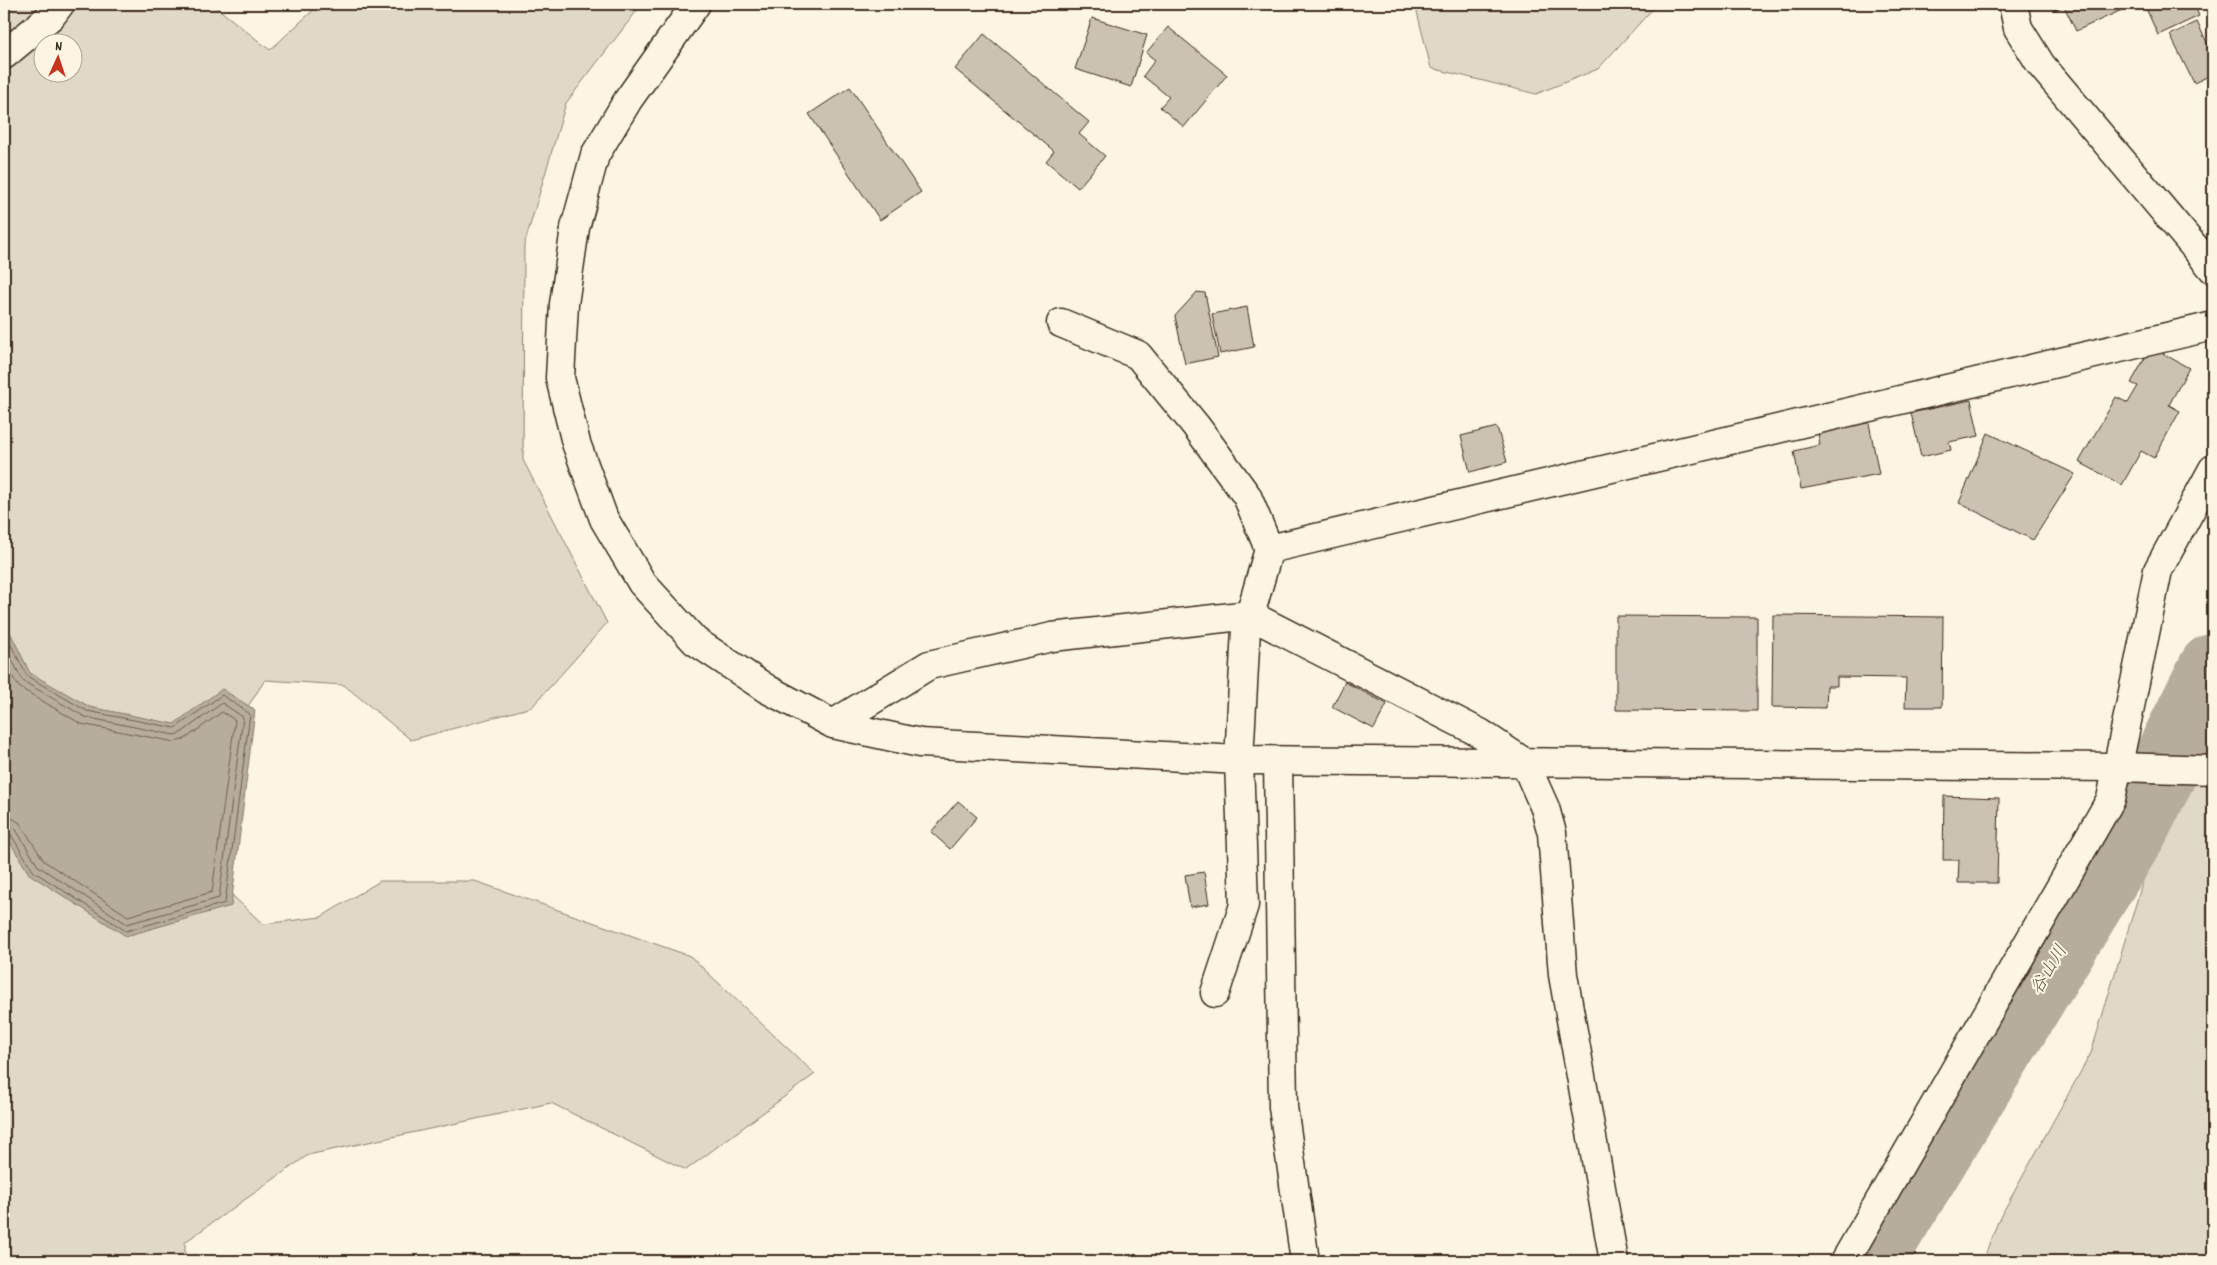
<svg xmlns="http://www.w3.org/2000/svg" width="2217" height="1265" font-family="Dekko,'Klee One',sans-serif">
  <rect width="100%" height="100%" fill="#fcf5e5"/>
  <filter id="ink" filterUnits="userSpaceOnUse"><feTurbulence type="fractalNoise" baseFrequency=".02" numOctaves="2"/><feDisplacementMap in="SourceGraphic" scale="10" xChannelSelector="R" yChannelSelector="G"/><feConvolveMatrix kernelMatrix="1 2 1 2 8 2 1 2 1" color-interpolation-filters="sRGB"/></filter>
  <g filter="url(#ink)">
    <g fill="#e0d8c8" stroke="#8e8173" fill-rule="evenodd">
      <path d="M7,4h205l58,46 50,-46h322l-76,99 -42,143 -1,214 84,163 -75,84 -121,33 -67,-55 -79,-5 -46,71 -12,121 56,52 58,-7 59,-36h95l215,75 125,118 -129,96 -135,-67 -243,52 -123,87v19h-181v-1256zM42,42h30v30h-30z"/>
      <path d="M1415,4h242l-59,65 -62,25 -105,-26z"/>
      <path d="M2213,749v512h-230l15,-40 93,-168 53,-176z"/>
    </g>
    <path fill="#b7ad9e" stroke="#85796b" d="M4,620l26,53 60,34 84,17 48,-35 33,21 -24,196 -105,30 -97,-62 -25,-42z"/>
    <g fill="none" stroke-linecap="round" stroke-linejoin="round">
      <g stroke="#6d5e51" stroke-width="1">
        <path d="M4,631l23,45 60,35 88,17 47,-33 28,19 -25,189 -99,28 -93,-60 -23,-38 -6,-3"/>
        <path d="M4,645l19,36 62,36 89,18 7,-2 41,-30 21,14 -24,181 -92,26 -89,-58 -23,-38 -11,-4"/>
        <path d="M4,662l15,25 62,37 94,18 10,-3 37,-27 13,8 -23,172 -84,24 -84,-55 -24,-38 -8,-5 -8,-2"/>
      </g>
      <path stroke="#b7ad9e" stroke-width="70" d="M1870,1261l263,-431 80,-161"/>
    </g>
    <g fill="#ccc2b3" stroke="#3b2a1e">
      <path d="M2052,4h83l-59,27 -12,-25 -9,4z"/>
      <path d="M2144,4h50l5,12 -41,19z"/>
      <path d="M1092,18l55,17 -16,52 -56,-18z"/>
      <path d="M2197,22l16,33v19l-19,9 -24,-48z"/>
      <path d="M1168,27l59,48 -43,52 -24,-20 9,-10 -26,-21 12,-16 -9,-7z"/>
      <path d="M984,34l105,88 -10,12 26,22 -27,32 -32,-27 8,-10 -99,-82z"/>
      <path d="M850,87l71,105 -41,28 -71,-106z"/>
      <path d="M1197,292l8,1 13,64 -33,7 -10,-48z"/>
      <path d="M1247,307l7,40 -34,7 -8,-40z"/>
      <path d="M2151,347l38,21 -20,37 11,6 -26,47 -13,-7 -19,34 -43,-23 37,-65 12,6 10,-17 -7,-3z"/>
      <path d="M1971,400l8,36 -30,6 2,8 -30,7 -10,-44z"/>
      <path d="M1868,418l11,56 -78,15 -7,-38 26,-6 -2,-12 18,-3 -1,-6z"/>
      <path d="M1497,427l10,35 -37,10 -9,-36z"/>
      <path d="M1988,433l87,41 -42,66 -74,-37z"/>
      <path d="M1773,615l170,2 -1,90h-37l1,-29 -69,-1v9h-10l-1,22 -54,-1z"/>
      <path d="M1616,616l141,1v94l-141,-1z"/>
      <path d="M1345,682l42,22 -13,25 -42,-22z"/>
      <path d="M1944,796l55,2 -2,85h-39l1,-23h-16z"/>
      <path d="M958,801l19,16 -27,32 -19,-17z"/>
      <path d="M1204,872l5,32 -19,3 -5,-32z"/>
    </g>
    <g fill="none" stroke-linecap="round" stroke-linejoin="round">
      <g stroke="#3b2a1e" stroke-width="31">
        <g id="minor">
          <path d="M2013,4l5,24 23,37 172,204"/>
          <path d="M4,55l47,-39 9,-12"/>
          <path d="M1061,323l77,32 58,71 51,70 22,53"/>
          <path d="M833,724l96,-59 123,-28 198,-22 230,118 45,30 20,45 7,25 11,142 51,286"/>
          <path d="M1278,761l5,346 22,154"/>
          <path d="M1215,993l29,-88 -5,-145 7,-131 23,-80 944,-223"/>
          <path d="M1845,1261l266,-462 47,-229 55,-101"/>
        </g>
      </g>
      <g stroke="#3b2a1e" stroke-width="31">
        <path id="tertiary" d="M696,4l-68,96 -33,55 -20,73 -11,76 -4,74 16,65 28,76 38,64 53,58 72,48 66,35 87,19 319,17 879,7 95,3"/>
      </g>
      <use href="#minor" stroke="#fcf5e5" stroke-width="28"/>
      <use href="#tertiary" stroke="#fcf5e5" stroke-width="28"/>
    </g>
  </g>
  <g text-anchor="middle" stroke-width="4" stroke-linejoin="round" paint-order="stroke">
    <g font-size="18" font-style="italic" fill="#605144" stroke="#fcf5e5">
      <text transform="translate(2048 969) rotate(-59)" y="6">谷山川</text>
    </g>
  </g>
  <rect width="2217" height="1265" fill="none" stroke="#fcf5e5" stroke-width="20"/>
  <rect x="10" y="10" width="2197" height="1245" fill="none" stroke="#3b2a1e" stroke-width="2" filter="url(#ink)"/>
  <g transform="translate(58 58) rotate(3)"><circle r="24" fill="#fcf5e5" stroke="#afa495"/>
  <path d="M0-4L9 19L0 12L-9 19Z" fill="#c8321e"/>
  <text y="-8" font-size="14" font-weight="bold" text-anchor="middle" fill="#3b2a1e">N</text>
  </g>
</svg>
